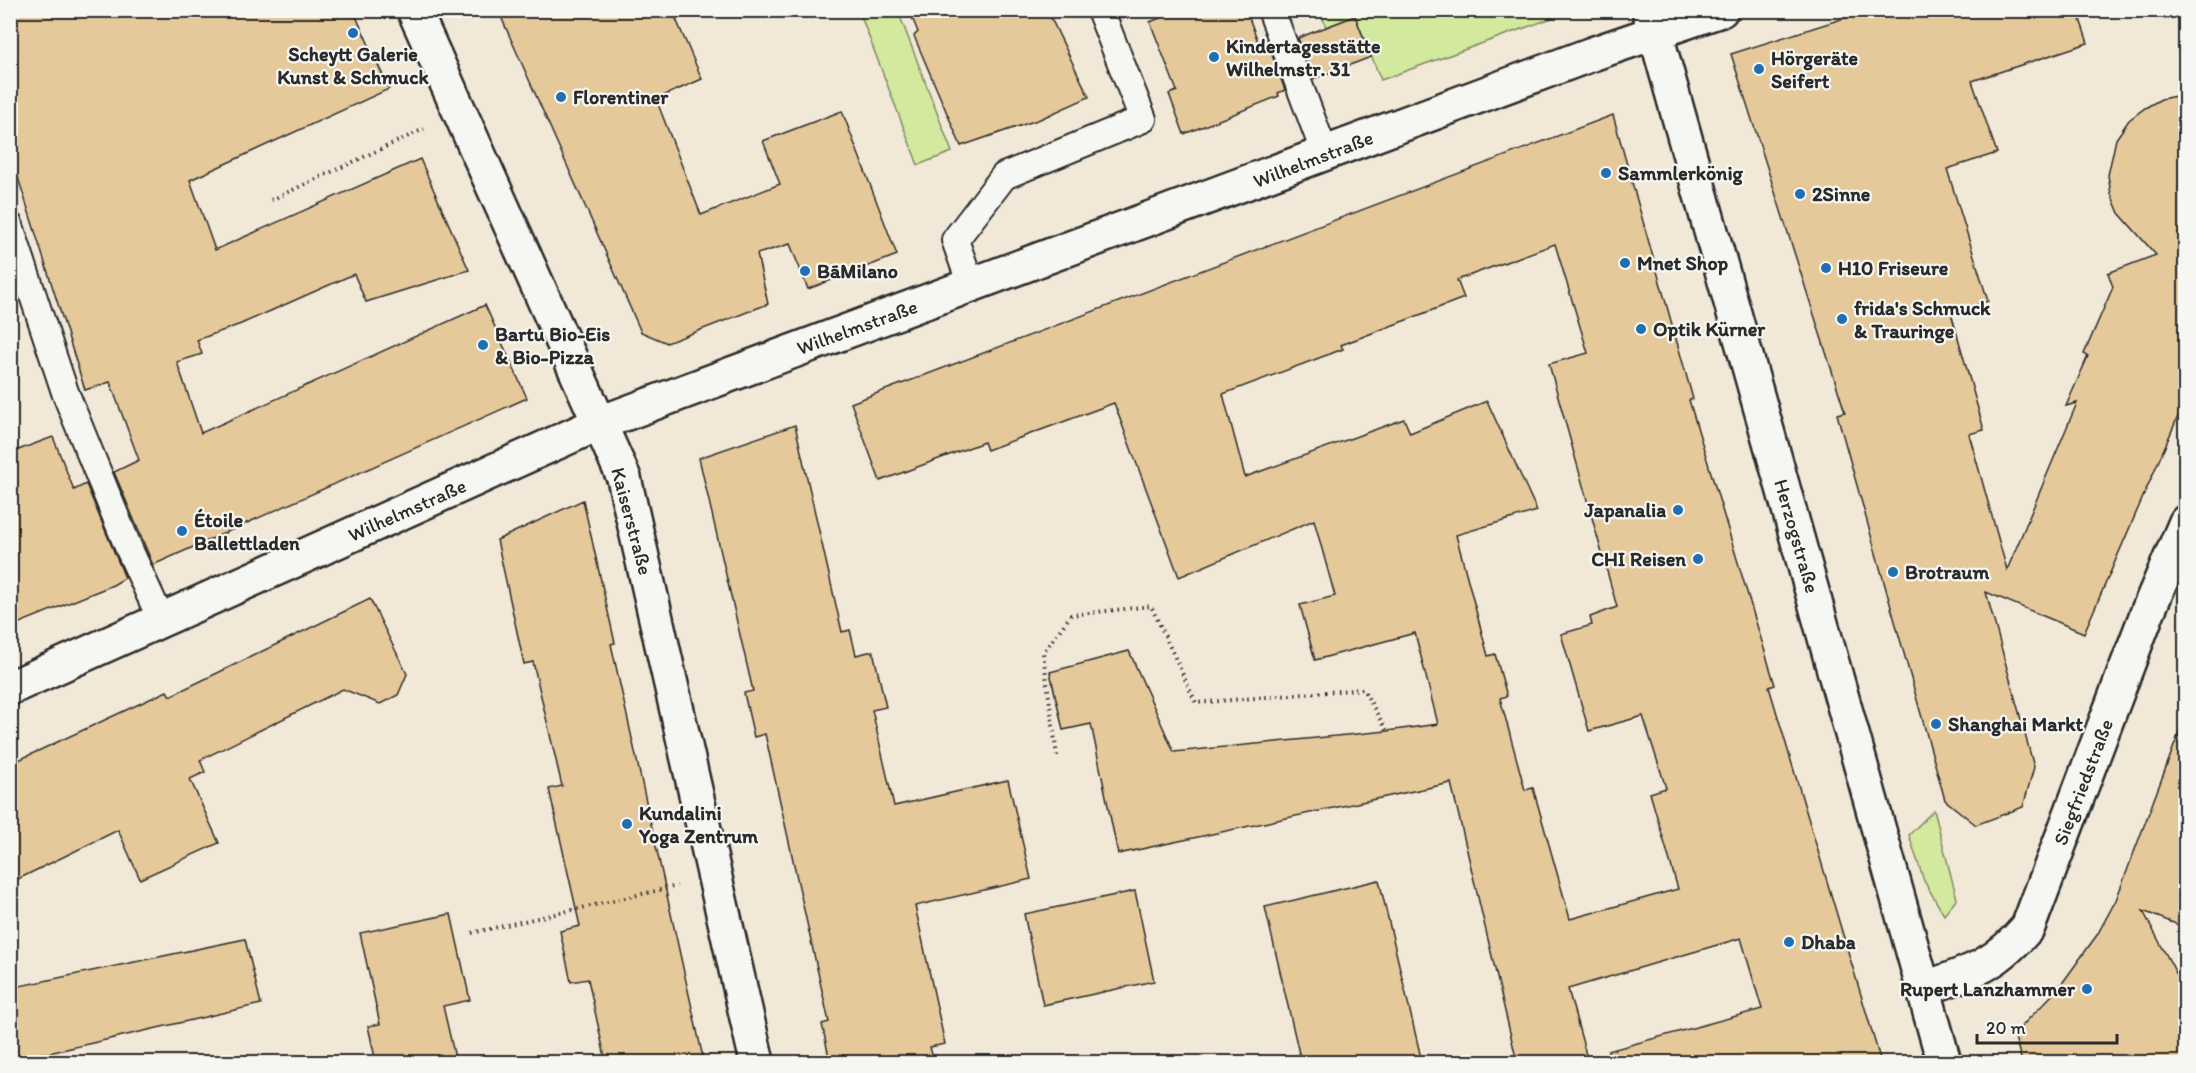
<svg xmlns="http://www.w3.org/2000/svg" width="2196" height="1073" font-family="Itim,sans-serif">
  <rect width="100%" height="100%" fill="#f1e8d8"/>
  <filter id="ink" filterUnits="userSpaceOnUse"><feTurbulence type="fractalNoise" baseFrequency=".0167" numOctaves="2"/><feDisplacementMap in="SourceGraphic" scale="12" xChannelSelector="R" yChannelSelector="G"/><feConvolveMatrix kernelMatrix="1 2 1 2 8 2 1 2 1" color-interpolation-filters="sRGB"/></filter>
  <g filter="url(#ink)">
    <g fill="#d2e99e" stroke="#7e8a64" stroke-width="1.5">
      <path d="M1549,10l3,8 -171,62 -26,-64 -29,11 -6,-16z"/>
      <path d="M859,11h39l54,141 -34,13z"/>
      <path d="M1934,810l23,89 -13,16 -20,-34 -15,-46z"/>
    </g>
    <g fill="#e6c99a" stroke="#2b2b2b" stroke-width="1.5" fill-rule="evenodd">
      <path d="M10,10h343l36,79 -199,91 25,70 205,-91 49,111 -103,32 -12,-28 -113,50 -44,16 5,14 -25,8 24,71 284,-128 42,93 -374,167 -39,-93 25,-12 -29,-78 -25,8 -75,-238z"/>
      <path d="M498,10h174l30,69 -46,20 45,116 79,-31 -17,-43 79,-30 55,144 -89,34 -18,-45 -33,10 11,50 -101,39 -26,-11z"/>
      <path d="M909,10h138l42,87 -49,22 -79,27 -47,-110 4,-4z"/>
      <path d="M1180,10h66l16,42 8,-3 15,41 -7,3 1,3 -95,38 -15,-40 8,-3 -27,-69z"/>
      <path d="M1870,10h207l11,33 -116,38 25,72 -50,16 41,132 -37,12 33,117 -15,4 38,136 70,-167 -11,3 22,-50 -4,-2 29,-67 -5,-14 48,-18 -37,-42 -8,-19 -3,-19 8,-36 13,-19 16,-12 16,-9 25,-5v304l-102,235 -98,-41 48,175 -11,40 -47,18 -31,-25 -108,-386 8,-2 -114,-358z"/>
      <path d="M1355,16l16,41 -58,22 -15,-41z"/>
      <path d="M1613,115l80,284 -4,1 86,285 -6,2 112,375h-272l-1,-11 154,-42 -21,-71 -173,51 20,73h-71l-66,-279 -333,71 -27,-130 -28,6 -13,-58 79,-21 45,101 213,-21 51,-7 -23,-91 -100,27 -15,-55 35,-9 -21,-76 -135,57 -65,-174 -127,47 -3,-8 -104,39 -29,-78zM1555,244l33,109 -39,11 68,243 -27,10 2,8 -31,9 28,97 54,-15 23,72 -16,5 28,96 -108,30 -37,-131 -8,2 -25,-92 7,-2 -12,-42 -7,2 -32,-121 81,-24 -50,-110 -77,32 -6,-14 -159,58 -22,-83 120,-45 -2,-4 123,-47 -7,-18z"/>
      <path d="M795,425l47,207 8,-2 6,25 17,-4 13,56 -14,3 22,96 114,-26 23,99 -116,27 30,138 -15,3 4,15h-104l-8,-38 7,-2 -64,-288 -11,3 -10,-44 9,-2 -54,-233z"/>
      <path d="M53,437l21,53 12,-6 39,94 -12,7 -103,42v-174z"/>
      <path d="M583,500l32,143 -4,1 93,418h-98l-18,-83 -17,3 -11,-51 20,-5 -31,-137 13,-3 -29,-124 -9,2 -27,-124z"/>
      <path d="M370,599l37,75 -9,21 -18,9 -37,-15 -143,71 5,12 -15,7 29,64 -79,36 -22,-49 -108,53v-119l157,-73 3,5z"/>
      <path d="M2182,725l4,1v202l-43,-17 43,81v70h-164l-8,-28 44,-45 39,-54 19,-35z"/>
      <path d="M1379,880l43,182h-121l-36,-155z"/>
      <path d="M1135,891l19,90 -111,24 -19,-91z"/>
      <path d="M451,914l19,86 -27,6 13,56h-80l-8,-36 12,-2 -20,-91z"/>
      <path d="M245,939l16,65 -251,58v-74z"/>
    </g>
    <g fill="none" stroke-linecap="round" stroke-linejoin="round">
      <g stroke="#2b2b2b" stroke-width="30">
        <g id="lane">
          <path d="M1271,10l54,144"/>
          <path d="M10,226l55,166 64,157 33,73"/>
          <path d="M971,285l-16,-45 49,-64 139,-57 -43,-109"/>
        </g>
      </g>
      <g stroke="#2b2b2b" stroke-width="38">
        <g id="street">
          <path d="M414,10l210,468 133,584"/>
          <path d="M1649,10l295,1052"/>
          <path d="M10,688l590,-265 992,-369 129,-44"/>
          <path d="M1923,989c48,-17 71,-22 105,-62l120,-316 38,-89"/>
        </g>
      </g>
      <g stroke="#2b2b2b" stroke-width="4" stroke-dasharray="1.5 4.5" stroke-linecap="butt">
        <path d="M271,200l153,-71"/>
        <path d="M1057,756l-14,-103 28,-38 80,-9 45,97 167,-14 24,42"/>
        <path d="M472,933l205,-47"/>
      </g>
      <use href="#lane" stroke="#f6f6f2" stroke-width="26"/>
      <use href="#street" stroke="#f6f6f2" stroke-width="33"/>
    </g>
  </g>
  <g fill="#1f6fb2" stroke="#f6f6f2" stroke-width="2">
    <circle cx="353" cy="33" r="6"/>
    <circle cx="1214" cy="57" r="6"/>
    <circle cx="1759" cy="69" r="6"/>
    <circle cx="561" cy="97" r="6"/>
    <circle cx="1606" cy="173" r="6"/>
    <circle cx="1800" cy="194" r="6"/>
    <circle cx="1625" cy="263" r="6"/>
    <circle cx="1826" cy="268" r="6"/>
    <circle cx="805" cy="271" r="6"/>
    <circle cx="1842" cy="319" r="6"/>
    <circle cx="1641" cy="329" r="6"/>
    <circle cx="483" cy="345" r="6"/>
    <circle cx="1678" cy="510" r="6"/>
    <circle cx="182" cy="531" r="6"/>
    <circle cx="1698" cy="559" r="6"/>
    <circle cx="1893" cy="572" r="6"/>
    <circle cx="1936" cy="724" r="6"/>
    <circle cx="627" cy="824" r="6"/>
    <circle cx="1789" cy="942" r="6"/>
    <circle cx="2087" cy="989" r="6"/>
  </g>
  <g text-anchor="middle" stroke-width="4.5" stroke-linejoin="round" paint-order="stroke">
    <g font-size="20" font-weight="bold" fill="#2b2b2b" stroke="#f6f6f2" text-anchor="start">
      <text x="1226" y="53">Kindertagesstätte<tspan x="1226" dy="23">Wilhelmstr. 31</tspan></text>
      <text x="353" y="61" text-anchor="middle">Scheytt Galerie<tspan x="353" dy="23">Kunst &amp; Schmuck</tspan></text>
      <text x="1771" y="65">Hörgeräte<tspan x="1771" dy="23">Seifert</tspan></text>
      <text x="573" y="104">Florentiner</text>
      <text x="1618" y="180">Sammlerkönig</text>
      <text x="1812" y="201">2Sinne</text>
      <text x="1637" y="270">Mnet Shop</text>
      <text x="1838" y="275">H10 Friseure</text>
      <text x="817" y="278">BāMilano</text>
      <text x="1854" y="315">frida's Schmuck<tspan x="1854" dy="23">&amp; Trauringe</tspan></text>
      <text x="1653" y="336">Optik Kürner</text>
      <text x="495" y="341">Bartu Bio-Eis<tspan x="495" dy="23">&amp; Bio-Pizza</tspan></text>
      <text x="1666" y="517" text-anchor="end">Japanalia</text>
      <text x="194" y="527">Étoile<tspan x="194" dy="23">Ballettladen</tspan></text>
      <text x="1686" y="566" text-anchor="end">CHI Reisen</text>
      <text x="1905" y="579">Brotraum</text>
      <text x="1948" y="731">Shanghai Markt</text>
      <text x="639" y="820">Kundalini<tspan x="639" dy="23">Yoga Zentrum</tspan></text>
      <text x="1801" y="949">Dhaba</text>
      <text x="2075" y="996" text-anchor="end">Rupert Lanzhammer</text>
    </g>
    <g font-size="20" fill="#2b2b2b" stroke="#f6f6f2">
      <text transform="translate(1313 159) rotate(-21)" y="7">Wilhelmstraße</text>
      <text transform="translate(857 327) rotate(-20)" y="7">Wilhelmstraße</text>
      <text transform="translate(407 510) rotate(-24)" y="7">Wilhelmstraße</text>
      <text transform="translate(632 521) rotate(75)" y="7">Kaiserstraße</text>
      <text transform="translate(1797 536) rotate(74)" y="7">Herzogstraße</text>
      <text transform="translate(2083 782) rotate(-69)" y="7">Siegfriedstraße</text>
    </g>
  </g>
  <rect width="2196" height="1073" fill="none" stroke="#f6f6f2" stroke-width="36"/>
  <rect x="18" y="18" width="2160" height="1037" fill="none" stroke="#2b2b2b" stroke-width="2" filter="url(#ink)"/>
  <path d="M1977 1034v9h140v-9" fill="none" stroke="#2b2b2b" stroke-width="3"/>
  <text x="1986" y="1034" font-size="18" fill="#2b2b2b" stroke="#f6f6f2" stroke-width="4.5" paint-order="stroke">20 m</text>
</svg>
